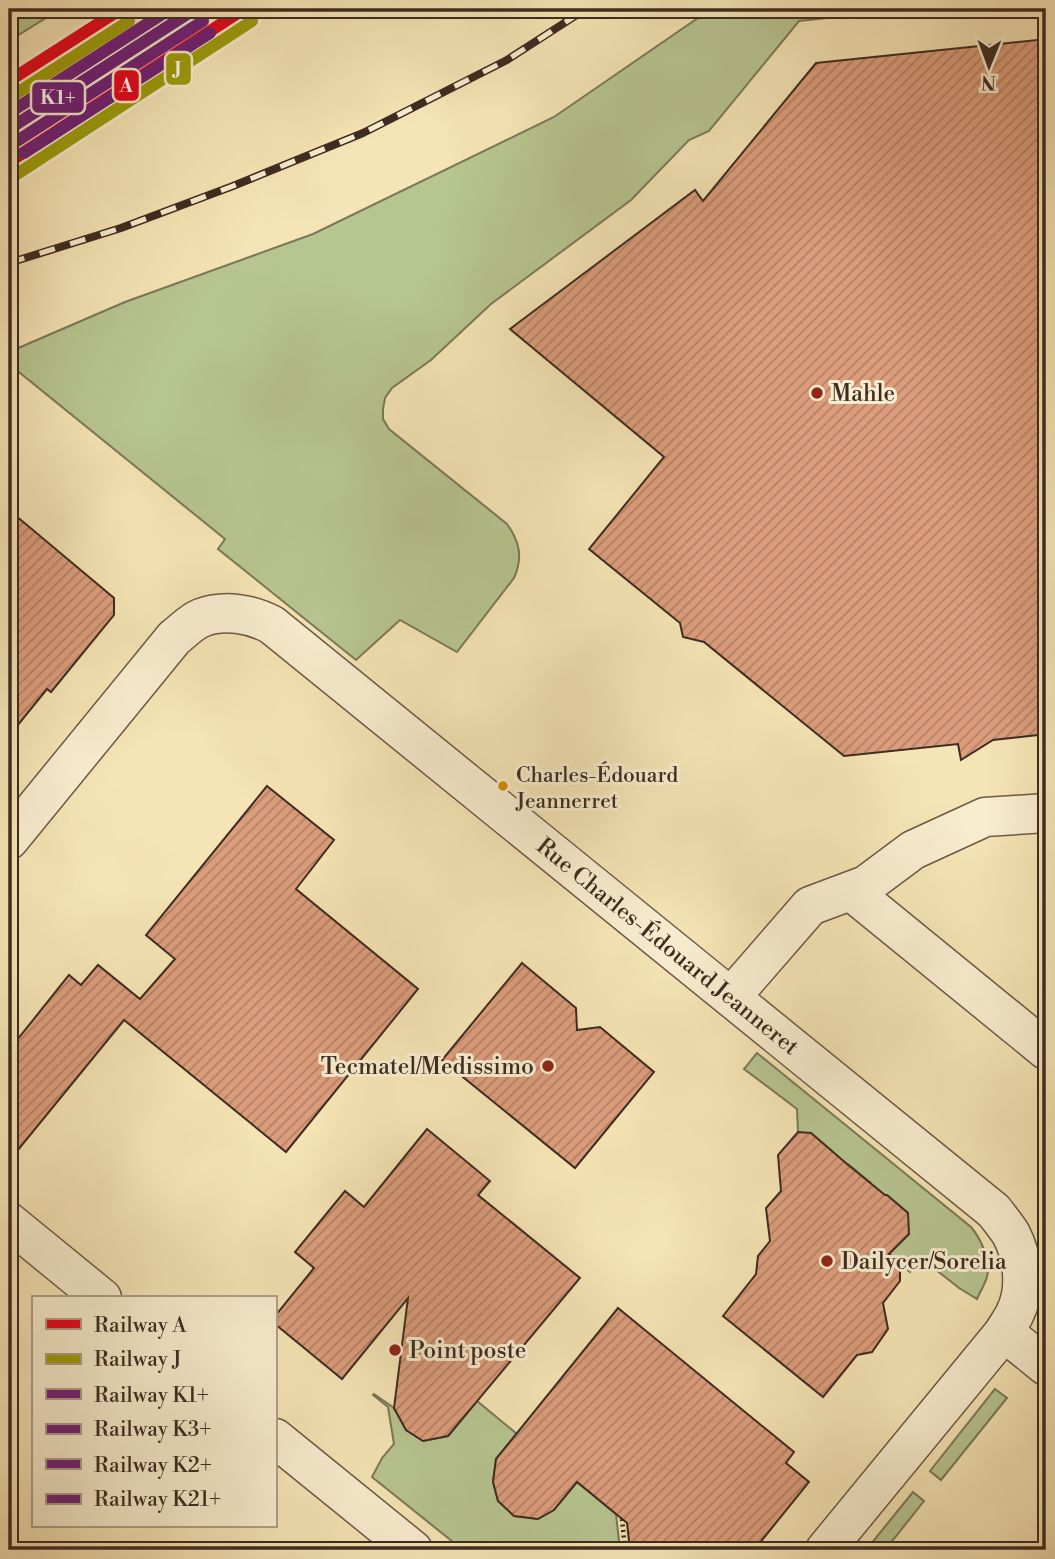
<svg xmlns="http://www.w3.org/2000/svg" width="1055" height="1559" font-family="'Libre Bodoni',serif">
  <defs>
    <pattern id="building-hatch" width="6" height="6" patternUnits="userSpaceOnUse" patternTransform="scale(1.75)"><rect width="6" height="6" fill="#dc9d7c"/><path d="M-1 1l2-2M0 6l6-6M5 7l2-2" fill="none" stroke="#b48065"/></pattern>
  </defs>
  <rect width="100%" height="100%" fill="#f5e4b5"/>
  <filter id="stains"><feTurbulence type="fractalNoise" baseFrequency=".00286" numOctaves="4"/><feColorMatrix values="0 0 0 0 .2 0 0 0 0 .09 0 0 0 0 .02 0 0 0 .5 -.17"/></filter>
  <radialGradient id="worn" r=".72"><stop offset=".6" stop-color="#630" stop-opacity="0"/><stop offset="1" stop-color="#630" stop-opacity=".3"/></radialGradient>
  <g fill="#b7c591" stroke="#7a7859" stroke-width="2">
    <path d="M9,9h51l-51,32z"/>
    <path d="M711,9h201l-113,12 -90,110 -20,9 -58,60 -140,104 -60,56 -39,28 -7,10 -2,11v10l6,10 118,95c13,18 16,34 7,54l-57,74 -57,-32 -44,40 -138,-111 7,-10 -216,-175v-12l116,-50 188,-68 241,-117z"/>
    <path d="M757,1053l214,174c10,12 20,33 16,50 -2,7 -7,15 -10,22l-18,-11 -38,-30 -11,14 -21,-18 19,-41 -21,-18h-15l-1,-12 -23,-19 -14,1 -2,-14 -21,-18h-13l-1,-24 -53,-40z"/>
    <path d="M995,1389l12,9 -66,82 -11,-9z"/>
    <path d="M374,1394l20,14 12,22 17,11 25,-5 29,-35 40,33 -21,25 -3,23 5,19 16,15 24,3 39,-37 39,32 4,36h-157l-91,-73 10,-19 12,-14 -6,-37 -15,-12z"/>
    <path d="M913,1492l11,9 -39,49h-19z"/>
  </g>
  <g fill="url(#building-hatch)" stroke="#3e2b21" stroke-width="2">
    <path d="M1046,39v695l-53,6 -32,20 -3,-16 -114,12 -140,-114 -21,-5 -3,-14 -91,-74 75,-92 -154,-128 185,-139 8,11 113,-138z"/>
    <path d="M9,510l105,88v17l-63,77 -4,-3 -38,47z"/>
    <path d="M267,786l67,54 -38,49 122,100 -132,163 -162,-132 -115,141v-111l60,-75 12,10 17,-20 42,34 35,-40 -29,-24z"/>
    <path d="M522,963l54,45 1,22 23,-3 54,45 -79,96 -133,-108z"/>
    <path d="M427,1129l63,52 -12,14 102,83 -132,158 -25,5 -17,-11 -12,-22 14,-110 -66,81 -67,-55v-8l39,-48 -19,-16 50,-61 19,16z"/>
    <path d="M798,1132l13,1 36,31 38,31h2l21,18 1,21 -20,20 11,12v15l-17,22 5,26 -16,23 -15,3 -34,42 -100,-81 33,-42 2,-18 12,-15 -4,-33 15,-17 -3,-36z"/>
    <path d="M618,1308l176,144 -8,11 23,19 -55,68h-124l-3,-27 -50,-41 -23,28 -16,9 -24,-3 -16,-15 -5,-19 3,-23z"/>
  </g>
  <g fill="none" stroke-linecap="round" stroke-linejoin="round">
    <g stroke="#6c5946" stroke-width="41">
      <g id="minor">
        <path d="M9,840l165,-202c9,-7 17,-16 27,-20 23,-9 51,-4 71,7l722,586c6,8 12,15 17,23 12,23 16,55 4,79 -3,7 -8,13 -11,19l-179,218"/>
        <path d="M851,891l195,159"/>
        <path d="M731,997l79,-91 56,-21 47,-35 72,-33 61,-4"/>
        <path d="M9,1222l93,76"/>
        <path d="M1004,1332l42,34"/>
        <path d="M275,1438l138,112"/>
      </g>
    </g>
    <path stroke="#3e2b21" stroke-width="4.5" stroke-dasharray="2 3.5" stroke-linecap="butt" d="M622,1519l3,31"/>
    <use href="#minor" stroke="#f8edcf" stroke-width="38"/>
    <g stroke="#3e2b21" stroke-width="8">
      <path id="rail" d="M9,263l112,-35 112,-42 130,-53 144,-73 79,-51"/>
    </g>
    <use href="#rail" stroke="#f8edcf" stroke-width="5" stroke-dasharray="16" stroke-linecap="butt"/>
    <g stroke="#f8edcf" stroke-width="18">
      <g id="rail-1">
        <path d="M9,81l112,-72"/>
        <path d="M9,162l235,-153"/>
      </g>
    </g>
    <g stroke="#f8edcf" stroke-width="18">
      <g id="rail-2">
        <path d="M17,93l112,-72"/>
        <path d="M17,174l235,-153"/>
      </g>
    </g>
    <g stroke="#f8edcf" stroke-width="18">
      <path id="rail-3" d="M9,129l186,-120"/>
    </g>
    <g stroke="#f8edcf" stroke-width="18">
      <path id="rail-4" d="M17,141l186,-120"/>
    </g>
    <g stroke="#f8edcf" stroke-width="18">
      <path id="rail-5" d="M9,113l161,-104"/>
    </g>
    <g stroke="#f8edcf" stroke-width="18">
      <path id="rail-6" d="M24,153l186,-120"/>
    </g>
    <use href="#rail-1" stroke="#e3051c" stroke-width="12"/>
    <use href="#rail-2" stroke="#9d9c0a" stroke-width="12"/>
    <use href="#rail-3" stroke="#6e1e78" stroke-width="12"/>
    <use href="#rail-4" stroke="#6e1e78" stroke-width="12"/>
    <use href="#rail-5" stroke="#6e1e78" stroke-width="12"/>
    <use href="#rail-6" stroke="#6e1e78" stroke-width="12"/>
  </g>
  <g fill="#8f2418" stroke="#f8edcf" stroke-width="2.5">
    <circle cx="817" cy="393" r="7"/>
    <circle cx="548" cy="1066" r="7"/>
    <circle cx="827" cy="1261" r="7"/>
    <circle cx="395" cy="1350" r="7"/>
  </g>
  <circle fill="#d28d07" stroke="#f8edcf" stroke-width="2.5" cx="503" cy="786" r="6"/>
  <g text-anchor="middle" stroke-width="6" stroke-linejoin="round" paint-order="stroke">
    <g font-size="21" fill="#3e2b21" stroke="#f8edcf" text-anchor="start">
      <text x="516" y="782">Charles-Édouard<tspan x="516" dy="26">Jeannerret</tspan></text>
    </g>
    <g font-size="23" fill="#3e2b21" stroke="#f8edcf" text-anchor="start">
      <text x="831" y="401">Mahle</text>
      <text x="534" y="1074" text-anchor="end">Tecmatel/Medissimo</text>
      <text x="841" y="1269">Dailycer/Sorelia</text>
      <text x="409" y="1358">Point poste</text>
    </g>
    <g font-size="23" fill="#3e2b21" stroke="#f8edcf">
      <text transform="translate(668 946) rotate(39)" y="8">Rue Charles-Édouard Jeanneret</text>
    </g>
  </g>
  <g stroke="#f8edcf" stroke-width="2.5">
    <rect x="165" y="52" width="27" height="34" rx="7" fill="#9d9c0a"/>
    <rect x="113" y="69" width="27" height="33" rx="7" fill="#e3051c"/>
    <rect x="31" y="81" width="54" height="33" rx="7" fill="#6e1e78"/>
  </g>
  <g font-size="19" text-anchor="middle" font-weight="bold" fill="#fff">
    <text x="178" y="76">J</text>
    <text x="126" y="92">A</text>
    <text x="58" y="104">K1+</text>
  </g>
  <rect width="1055" height="1559" fill="none" stroke="#f5e4b5" stroke-width="35"/>
  <rect x="10" y="10" width="1034" height="1538" fill="none" stroke="#3e2b21" stroke-width="3.5"/>
  <rect x="18" y="18" width="1020" height="1524" fill="none" stroke="#3e2b21" stroke-width="2"/>
  <rect x="32" y="1296" width="245" height="231" fill="#f8edcf" stroke="#ae9f89" stroke-width="2"/>
  <rect x="46" y="1319" width="35" height="10" fill="#e3051c" stroke="#ae9f89" stroke-width="2"/>
  <text x="94" y="1332" font-size="21" fill="#3e2b21">Railway A</text>
  <rect x="46" y="1354" width="35" height="10" fill="#9d9c0a" stroke="#ae9f89" stroke-width="2"/>
  <text x="94" y="1366" font-size="21" fill="#3e2b21">Railway J</text>
  <rect x="46" y="1389" width="35" height="10" fill="#6e1e78" stroke="#ae9f89" stroke-width="2"/>
  <text x="94" y="1402" font-size="21" fill="#3e2b21">Railway K1+</text>
  <rect x="46" y="1424" width="35" height="10" fill="#6e1e78" stroke="#ae9f89" stroke-width="2"/>
  <text x="94" y="1436" font-size="21" fill="#3e2b21">Railway K3+</text>
  <rect x="46" y="1459" width="35" height="10" fill="#6e1e78" stroke="#ae9f89" stroke-width="2"/>
  <text x="94" y="1472" font-size="21" fill="#3e2b21">Railway K2+</text>
  <rect x="46" y="1494" width="35" height="10" fill="#6e1e78" stroke="#ae9f89" stroke-width="2"/>
  <text x="94" y="1506" font-size="21" fill="#3e2b21">Railway K21+</text>
  <g transform="translate(989 66) rotate(181)" stroke="#f8edcf" stroke-width="5" paint-order="stroke">
  <path d="M0-5L12 26L0 18L-12 26Z" fill="#3e2b21"/>
  <text y="-10" font-size="19" font-weight="bold" text-anchor="middle" fill="#3e2b21">N</text>
  </g>
  <rect width="100%" height="100%" filter="url(#stains)"/>
  <rect width="100%" height="100%" fill="url(#worn)"/>
</svg>
